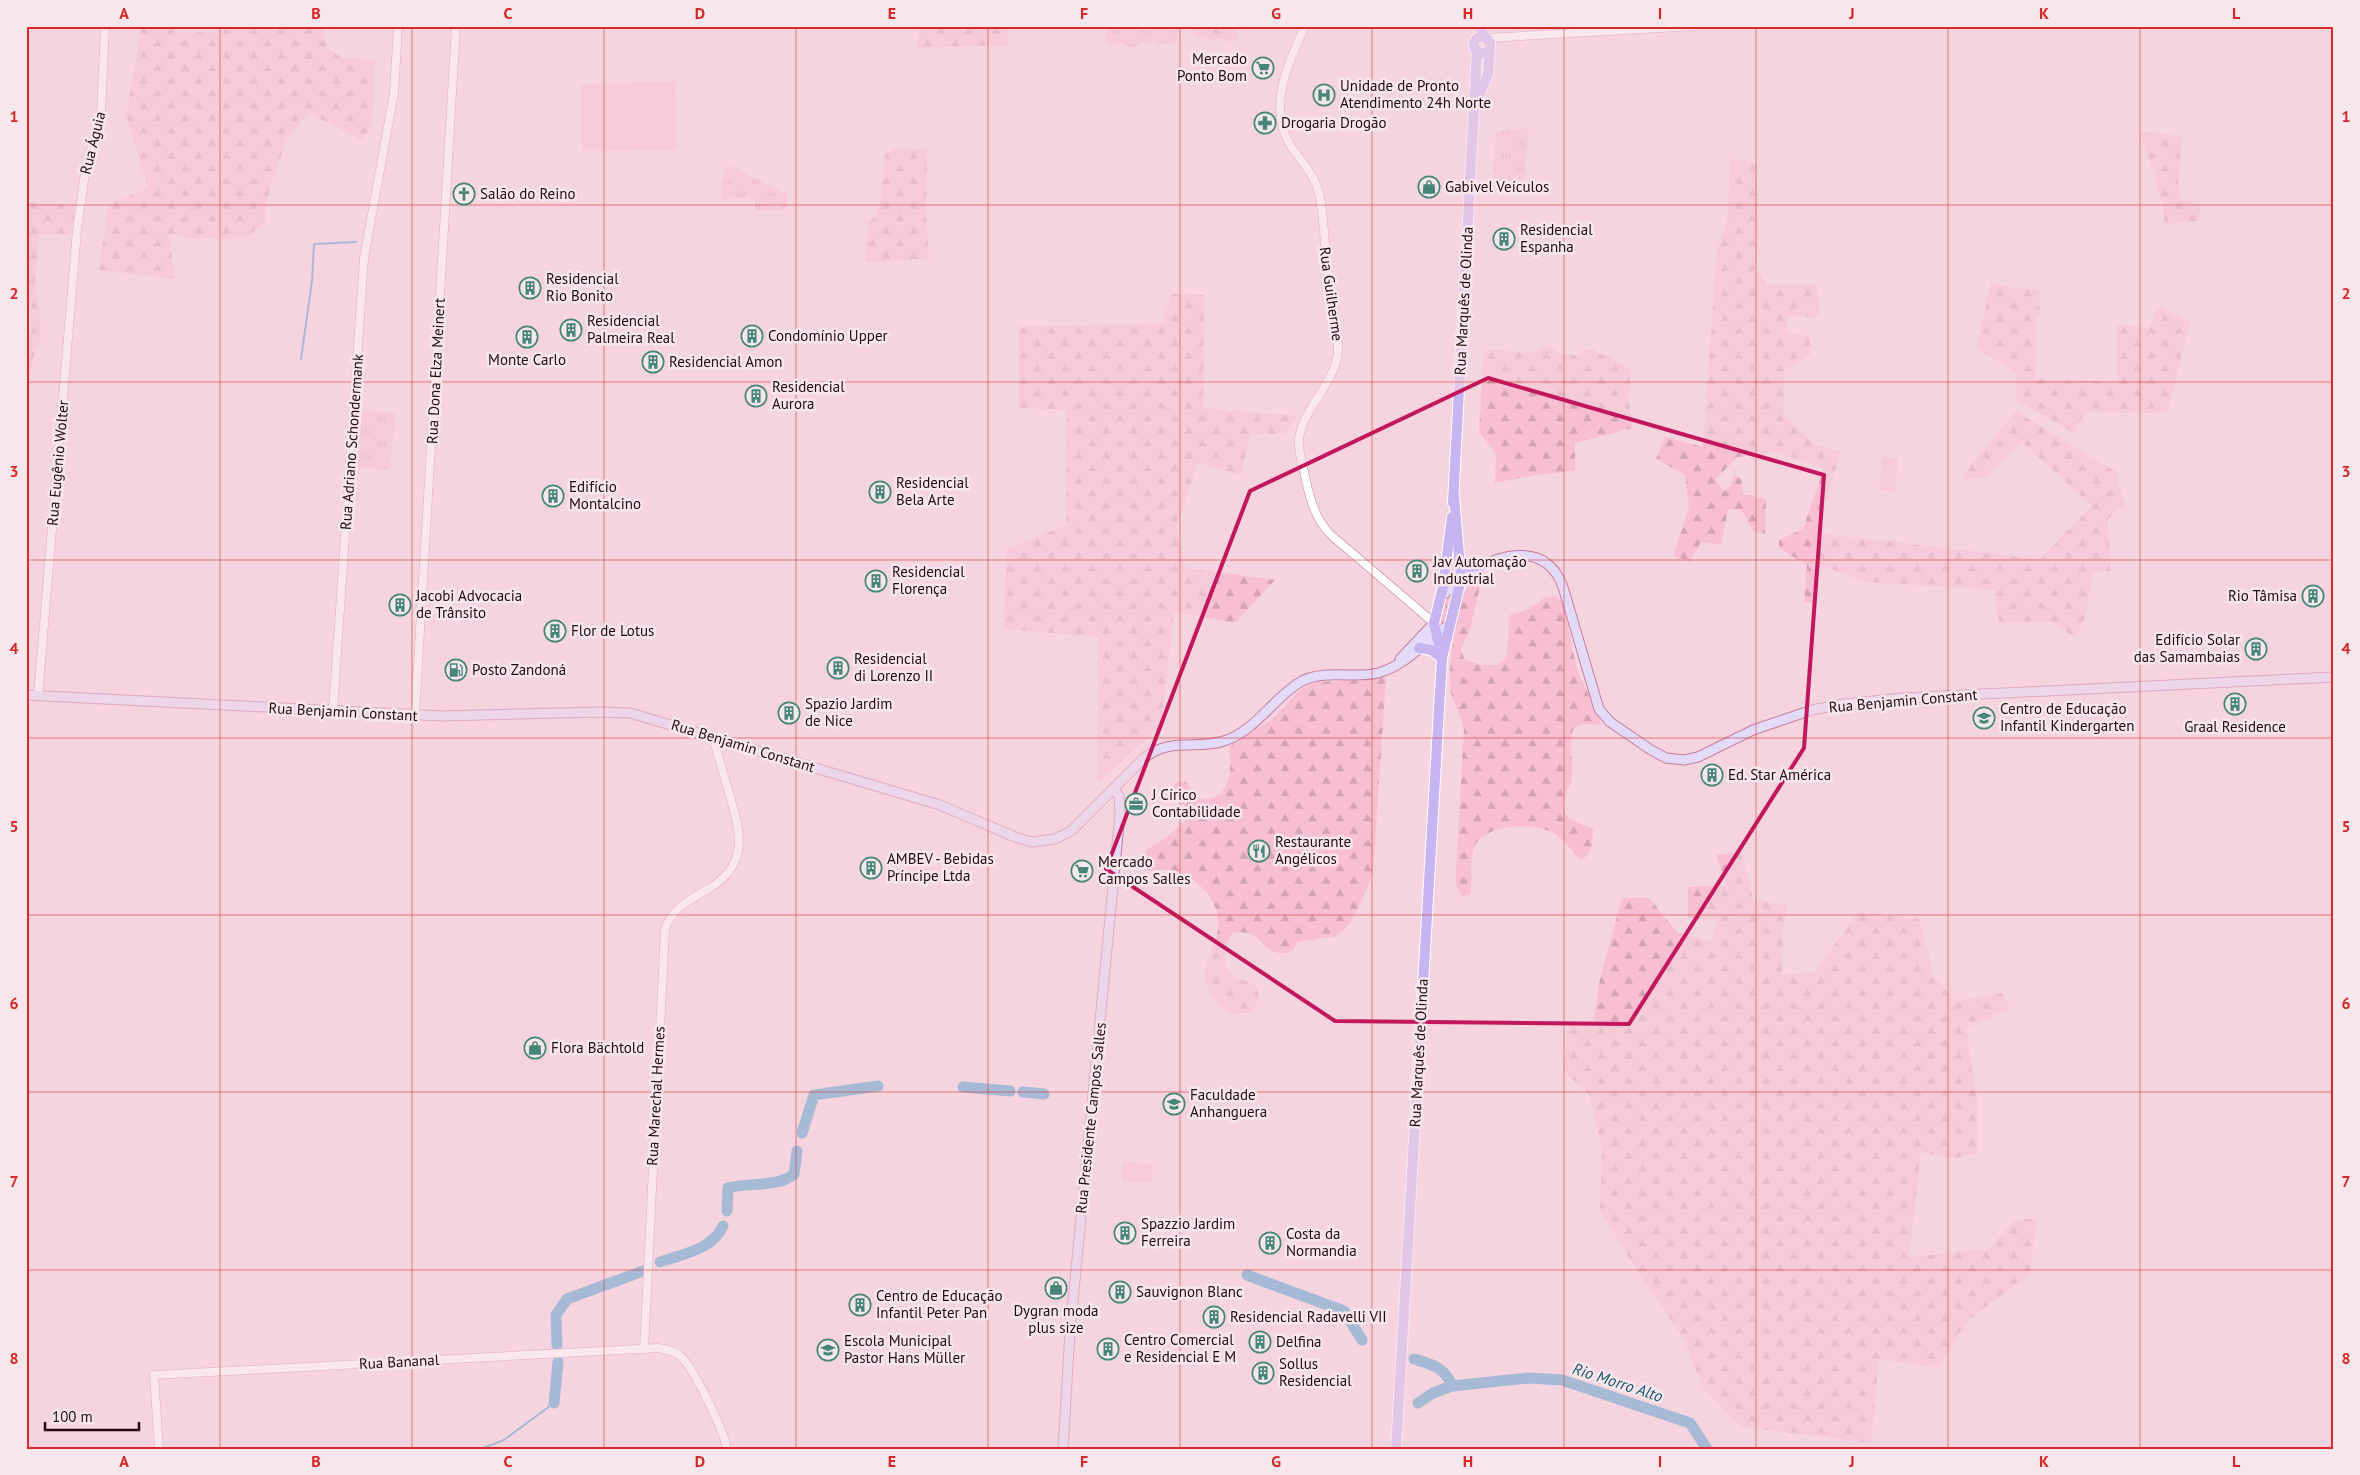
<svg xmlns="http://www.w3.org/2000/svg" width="2360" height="1475" font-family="'PT Sans',sans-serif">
  <defs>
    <pattern id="grass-tufts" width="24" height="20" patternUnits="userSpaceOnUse" patternTransform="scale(1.25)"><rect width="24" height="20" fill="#f8bfd3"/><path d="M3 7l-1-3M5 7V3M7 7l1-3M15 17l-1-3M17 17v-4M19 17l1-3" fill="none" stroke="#d4a3b4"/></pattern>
    <pattern id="forest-firs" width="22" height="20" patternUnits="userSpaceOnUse" patternTransform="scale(1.25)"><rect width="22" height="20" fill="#f8bfd3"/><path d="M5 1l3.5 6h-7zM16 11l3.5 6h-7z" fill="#d4a3b4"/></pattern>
  </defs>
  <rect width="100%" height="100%" fill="#f5d4df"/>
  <g fill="url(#grass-tufts)">
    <path d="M1107,26h71l-2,17 -20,1 -3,-3 -5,4 -4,-3 -11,6 -10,-4 -14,1 -4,-2z"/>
    <path d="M1529,128l-5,51 -31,4 3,-51z"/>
    <path d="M729,165l58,29 -1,16h-31v-11h-34l3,-30z"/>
    <path d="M362,410l33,3 -5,57 -33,-3z"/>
    <path d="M1453,515l4,63 -9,9z"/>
    <path d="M1449,597l3,1 -6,25 -7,-2 5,-22z"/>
  </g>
  <g fill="url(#forest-firs)">
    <path d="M142,26h30l2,7 35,-1 44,-6h69c6,37 22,31 53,34l-3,66 -11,14 -52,-27 -21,25 -18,47 -6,38 -19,16 -55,-1 -21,-5 6,46 -76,-9 9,-65 40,-17 -22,-73z"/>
    <path d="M921,26h87v19l-92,3z"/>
    <path d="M1196,26h42l-1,14 -14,1 -5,-3 -8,3 -13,-4 -5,-7z"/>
    <path d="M2140,132l42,4 -4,51 1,11 22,7 -2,16 -34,3 -3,-23z"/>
    <path d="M894,149h33l-1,64 3,46 -64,3 4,-40 8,-7 3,-8 5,-53z"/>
    <path d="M1731,159l26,4c-2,36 5,73 -2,108l6,4 4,9h52l2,33 -33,-1 2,18 22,2 1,18 -27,16v45l29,29 27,8 -23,81 223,26 52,-53 -70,-64 -37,36 -22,1 7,-13 46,-55 100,61 8,32 -16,15 2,52 -17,1 -8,45 -10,21 -22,-16 -54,1 -4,-33 -131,-8 -38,-15 -7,3 -3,33 -12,-1 3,-37 -28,-17v-8l24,-11 21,-61 -48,-16 -39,5 -22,23 9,11 6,-5 5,-11 6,4 2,15 23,5 -1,35 -11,-2 -12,-21 -14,-2 -7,36 -20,-3 -11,20 -17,-6 16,-49 -4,-32 -29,-16 9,-22 38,10 14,-198 10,-23z"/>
    <path d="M26,202l49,3 -4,30 -32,-1 -4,50 5,27 1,30 -6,10 -7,33 -2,-42 6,-11 -1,-28 -5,-3z"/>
    <path d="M1991,282l22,6 26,2 1,25 -4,4 -1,60 82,3v-57l33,3 8,-21 32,15 -23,91 -82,-1 -11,21 -58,-33 1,-27 -40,-25z"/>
    <path d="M1173,294l31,1 -1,113 94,8 -12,18h-35l-9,41 -43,-12 -22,64 9,41 90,12 -40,43 -61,-11 -13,114 -64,57 1,-146 -94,-8 3,-80 59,-24 1,-115 -48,-2v-81l142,-4z"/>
    <path d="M1548,343l10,10 20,3 5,-6 13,-1 1,5 10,1 24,15 -3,29 5,29 -58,15v28l-40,4 -40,8 1,-30 -14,-16 -3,-7 5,-79c17,-5 34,5 51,1 4,-1 9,-7 13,-9z"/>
    <path d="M1481,576l1,3 -12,50 -9,20 3,10c9,4 16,6 26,6 26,2 15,-32 20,-50l19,-6 16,-12 11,-1 7,7 14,67 22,46 2,9 -18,-1 -9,4c-7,14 0,33 -2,49 -2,12 -13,24 -6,37 5,8 19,10 27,15 0,11 0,26 -12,31 -9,-8 -16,-20 -27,-27 -21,-11 -75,-10 -81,18 -3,12 -1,26 -2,38l-1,5 -8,3 -6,-13v-13l8,-142c-2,-12 -8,-21 -12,-32 -6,-19 3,-75 9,-95 2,-9 8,-16 13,-24z"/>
    <path d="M1386,677l-13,196 -12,29 -10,20 -7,8 -8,6 -39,6 -4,9c-32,11 -28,-24 -60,-18 -9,11 -10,26 -5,39l8,6 18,6c7,7 5,19 -1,27l-22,4c-11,-8 -21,-19 -25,-33 -4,-15 7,-34 11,-48 8,-29 -18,-56 -43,-63 -11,-3 -20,1 -30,-2 -5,-21 6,-20 20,-30 8,-6 15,-13 22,-19l-1,-13 -13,-15 3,-9 10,-2c5,5 8,12 12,16 3,3 11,3 15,1 21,-8 19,-33 17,-51l42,-27 28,-29 9,-6 9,-3 52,-2z"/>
    <path d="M1741,852l12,47 34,7 -4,25 -1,44 34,-3 41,-60 62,7 14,56 23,26 46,-8 8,15 -44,20 11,72v53l-25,6 -31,-7 -12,105 80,-8 24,-28 24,-3 -7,56 -61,45 -31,49 -59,-9 -8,84 -130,-16 -38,-39 -19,-48 -48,-71 -36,-59 2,-61 -13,-55 -26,-23 6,-50 24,3 7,-45 22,-81h27l29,35 34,8 5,-20 -29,-3v-31l39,-1 -11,-31z"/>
  </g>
  <g fill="#f8bfd3">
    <path d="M675,82l1,68 -94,1 -1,-67z"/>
    <path d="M1882,457l16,1 -3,33 -16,-1z"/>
    <path d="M1123,1162l30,2 -1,18 -30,-1z"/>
  </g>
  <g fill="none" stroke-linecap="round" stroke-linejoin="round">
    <g stroke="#469ccb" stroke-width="2">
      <path d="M301,359l11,-78 2,-37 42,-2"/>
      <path d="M481,1449l23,-9 50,-37"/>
    </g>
    <g stroke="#469ccb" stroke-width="11">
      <path d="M963,1087l47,4"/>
      <path d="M1023,1092l21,2"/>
      <path d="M802,1133l12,-38 64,-9"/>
      <path d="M727,1211l1,-23c20,-6 50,0 66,-14l3,-23"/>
      <path d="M660,1262c23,-8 53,-13 63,-36"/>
      <path d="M1247,1275l97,36 18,29"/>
      <path d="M557,1345l-1,-30 11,-16 76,-28"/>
      <path d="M1414,1359c17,5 31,8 38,27"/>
      <path d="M554,1403l4,-41"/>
      <path d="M1418,1403l15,-10 19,-7 76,-8 34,2 128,43 17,26"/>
    </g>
    <g stroke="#c77d99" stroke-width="9">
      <g id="tertiary">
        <path d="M1305,26c-17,38 -39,83 -13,122 10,14 23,28 27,45 6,27 5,56 9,83 3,24 9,48 10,71 2,32 -37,62 -39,93 -1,14 5,28 7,41 5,21 10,39 25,54l103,88"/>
        <path d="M1486,38l210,-12"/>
        <path d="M38,696l39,-466 9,-64 15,-52 4,-88"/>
        <path d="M333,711l31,-453 30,-165 4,-67"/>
        <path d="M415,715l41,-689"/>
        <path d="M644,1349l21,-420c7,-21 25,-29 43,-40 41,-24 33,-54 22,-93 -6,-19 -11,-39 -17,-58"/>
        <path d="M159,1449l-5,-74 503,-27c8,1 16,2 22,7 14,10 45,76 48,94"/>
      </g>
    </g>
    <g stroke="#c77d99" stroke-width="11">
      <g id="secondary">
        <path d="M1441,597c10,-9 19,-19 30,-25 32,-20 76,-29 92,15l36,122 11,13 41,28 15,8 18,2 14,-3 55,-27 59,-20 32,-6 59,-6 431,-21"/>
        <path d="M1400,659l34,-36"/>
        <path d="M26,695l415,21 158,-4 31,1 310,92 75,32 17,5 23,-3 16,-8 73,-73c28,-22 53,-7 83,-18 30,-11 48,-44 75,-59 23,-12 52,-2 76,-8 29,-8 48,-33 72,-49"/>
        <path d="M1063,1449l7,-117 50,-518 -1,-18 -5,-8"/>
      </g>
    </g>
    <g stroke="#fff" stroke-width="12">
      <g id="primary">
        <path d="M1479,26l7,12"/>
        <circle cx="1482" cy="45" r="8"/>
        <path d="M1476,101l12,-26 2,-30"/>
        <path d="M1453,503l24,-453"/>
        <path d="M1459,559l10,8 18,-3"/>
        <path d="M1419,648l12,2 11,8"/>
        <path d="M1441,655l-7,-32 9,-36 9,-70"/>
        <path d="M1396,1449l46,-791 19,-79 -7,-83"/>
      </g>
    </g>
    <use href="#tertiary" stroke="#fff" stroke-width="8"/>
    <use href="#secondary" stroke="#e3daf8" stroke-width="9"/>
    <use href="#primary" stroke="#c7b5f2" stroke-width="10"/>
  </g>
  <path d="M0 0H2360V1475H0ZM1488,378l336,97 -20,273 -175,276 -294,-3 -229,-152 144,-378z" fill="#f5d4df" fill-opacity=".55" fill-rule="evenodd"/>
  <path fill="none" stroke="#c2185b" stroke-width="4" stroke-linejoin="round" d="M1488,378l336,97 -20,273 -175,276 -294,-3 -229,-152 144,-378z"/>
  <path fill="none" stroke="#d62828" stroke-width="1" stroke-opacity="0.55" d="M220,26v1423M412,26v1423M604,26v1423M796,26v1423M988,26v1423M1180,26v1423M1372,26v1423M1564,26v1423M1756,26v1423M1948,26v1423M2140,26v1423M26,205h2308M26,382h2308M26,560h2308M26,738h2308M26,915h2308M26,1092h2308M26,1270h2308"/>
  <defs>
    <g id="supermarket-ring" transform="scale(1.125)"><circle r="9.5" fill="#f7e7ec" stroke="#458676" stroke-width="1.5"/><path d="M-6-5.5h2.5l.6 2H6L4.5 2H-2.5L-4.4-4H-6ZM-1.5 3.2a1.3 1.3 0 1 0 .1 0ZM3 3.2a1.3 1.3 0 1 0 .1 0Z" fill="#458676"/></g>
    <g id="hospital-ring" transform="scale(1.125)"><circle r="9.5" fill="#f7e7ec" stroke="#458676" stroke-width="1.5"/><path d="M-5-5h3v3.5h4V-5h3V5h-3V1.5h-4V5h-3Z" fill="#458676"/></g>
    <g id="pharmacy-ring" transform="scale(1.125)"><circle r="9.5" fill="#f7e7ec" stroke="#458676" stroke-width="1.5"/><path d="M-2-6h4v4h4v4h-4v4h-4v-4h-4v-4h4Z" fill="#458676"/></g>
    <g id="shop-ring" transform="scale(1.125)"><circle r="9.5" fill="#f7e7ec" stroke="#458676" stroke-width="1.5"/><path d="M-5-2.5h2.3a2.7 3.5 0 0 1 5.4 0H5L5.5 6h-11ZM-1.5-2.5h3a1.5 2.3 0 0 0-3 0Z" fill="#458676"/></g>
    <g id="church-ring" transform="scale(1.125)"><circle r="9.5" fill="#f7e7ec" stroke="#458676" stroke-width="1.5"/><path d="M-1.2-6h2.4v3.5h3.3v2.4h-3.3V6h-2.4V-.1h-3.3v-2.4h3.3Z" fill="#458676"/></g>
    <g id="building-ring" transform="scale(1.125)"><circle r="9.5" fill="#f7e7ec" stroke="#458676" stroke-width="1.5"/><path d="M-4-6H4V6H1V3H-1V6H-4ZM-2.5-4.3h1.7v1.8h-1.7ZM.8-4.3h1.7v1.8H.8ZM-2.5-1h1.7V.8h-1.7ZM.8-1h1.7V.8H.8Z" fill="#458676"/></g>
    <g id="fuel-ring" transform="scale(1.125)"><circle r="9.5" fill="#f7e7ec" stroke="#458676" stroke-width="1.5"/><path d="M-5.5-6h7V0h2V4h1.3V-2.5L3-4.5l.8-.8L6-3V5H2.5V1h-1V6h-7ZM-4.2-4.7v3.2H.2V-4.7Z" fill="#458676"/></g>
    <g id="school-ring" transform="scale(1.125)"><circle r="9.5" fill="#f7e7ec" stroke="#458676" stroke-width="1.5"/><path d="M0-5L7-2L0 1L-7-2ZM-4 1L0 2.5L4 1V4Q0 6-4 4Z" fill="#458676"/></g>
    <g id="office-ring" transform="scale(1.125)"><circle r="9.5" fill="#f7e7ec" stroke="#458676" stroke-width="1.5"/><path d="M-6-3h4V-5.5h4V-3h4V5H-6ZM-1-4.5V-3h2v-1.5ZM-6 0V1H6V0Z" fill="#458676"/></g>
    <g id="restaurant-ring" transform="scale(1.125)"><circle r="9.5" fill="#f7e7ec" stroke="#458676" stroke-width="1.5"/><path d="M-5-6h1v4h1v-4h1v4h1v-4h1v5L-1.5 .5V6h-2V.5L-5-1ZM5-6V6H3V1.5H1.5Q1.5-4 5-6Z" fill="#458676"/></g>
    <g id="university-ring" transform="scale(1.125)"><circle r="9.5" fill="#f7e7ec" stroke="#458676" stroke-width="1.5"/><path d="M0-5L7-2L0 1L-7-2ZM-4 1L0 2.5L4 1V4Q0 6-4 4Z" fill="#458676"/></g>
  </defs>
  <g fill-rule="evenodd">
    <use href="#supermarket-ring" x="1263" y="68"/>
    <use href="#hospital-ring" x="1324" y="95"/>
    <use href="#pharmacy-ring" x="1265" y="123"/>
    <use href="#shop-ring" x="1429" y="187"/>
    <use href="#church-ring" x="464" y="194"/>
    <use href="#building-ring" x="1504" y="239"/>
    <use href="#building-ring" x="530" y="288"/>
    <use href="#building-ring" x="571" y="330"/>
    <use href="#building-ring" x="752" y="336"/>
    <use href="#building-ring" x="527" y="337"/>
    <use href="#building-ring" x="653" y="362"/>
    <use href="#building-ring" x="756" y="396"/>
    <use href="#building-ring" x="880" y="492"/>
    <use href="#building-ring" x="553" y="496"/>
    <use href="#building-ring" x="1417" y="571"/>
    <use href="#building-ring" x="876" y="581"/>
    <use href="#building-ring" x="2313" y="596"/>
    <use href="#building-ring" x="400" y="605"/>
    <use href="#building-ring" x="555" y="631"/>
    <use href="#building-ring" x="2256" y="649"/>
    <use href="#building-ring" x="838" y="668"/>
    <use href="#fuel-ring" x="456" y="670"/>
    <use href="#building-ring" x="2235" y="704"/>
    <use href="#building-ring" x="789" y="713"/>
    <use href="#school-ring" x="1984" y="718"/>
    <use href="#building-ring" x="1712" y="775"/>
    <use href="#office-ring" x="1136" y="804"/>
    <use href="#restaurant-ring" x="1259" y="851"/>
    <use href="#building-ring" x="871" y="868"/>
    <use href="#supermarket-ring" x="1082" y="871"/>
    <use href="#shop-ring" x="535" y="1048"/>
    <use href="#university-ring" x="1174" y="1104"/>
    <use href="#building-ring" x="1125" y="1233"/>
    <use href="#building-ring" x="1270" y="1243"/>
    <use href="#shop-ring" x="1056" y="1288"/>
    <use href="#building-ring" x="1120" y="1292"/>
    <use href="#building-ring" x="860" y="1305"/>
    <use href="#building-ring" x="1214" y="1317"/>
    <use href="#building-ring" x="1260" y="1342"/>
    <use href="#building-ring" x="1108" y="1349"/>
    <use href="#school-ring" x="828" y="1350"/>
    <use href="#building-ring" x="1263" y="1373"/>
  </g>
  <g text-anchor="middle" stroke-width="5" stroke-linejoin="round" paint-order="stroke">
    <g font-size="15" fill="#230914" stroke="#f7e7ec" text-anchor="start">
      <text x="1247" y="64" text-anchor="end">Mercado<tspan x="1247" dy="17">Ponto Bom</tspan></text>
      <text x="1340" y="91">Unidade de Pronto<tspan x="1340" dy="17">Atendimento 24h Norte</tspan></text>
      <text x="1281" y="128">Drogaria Drogão</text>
      <text x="1445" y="192">Gabivel Veículos</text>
      <text x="480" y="199">Salão do Reino</text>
      <text x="1520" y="235">Residencial<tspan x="1520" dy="17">Espanha</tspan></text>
      <text x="546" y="284">Residencial<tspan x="546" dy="17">Rio Bonito</tspan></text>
      <text x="587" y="326">Residencial<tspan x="587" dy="17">Palmeira Real</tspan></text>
      <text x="768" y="341">Condomínio Upper</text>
      <text x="527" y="365" text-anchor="middle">Monte Carlo</text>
      <text x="669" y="367">Residencial Amon</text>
      <text x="772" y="392">Residencial<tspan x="772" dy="17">Aurora</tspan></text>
      <text x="896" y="488">Residencial<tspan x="896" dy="17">Bela Arte</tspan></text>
      <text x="569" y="492">Edifício<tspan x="569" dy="17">Montalcino</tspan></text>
      <text x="1433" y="567">Jav Automação<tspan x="1433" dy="17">Industrial</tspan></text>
      <text x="892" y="577">Residencial<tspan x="892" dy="17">Florença</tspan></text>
      <text x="416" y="601">Jacobi Advocacia<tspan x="416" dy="17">de Trânsito</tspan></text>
      <text x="2297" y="601" text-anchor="end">Rio Tâmisa</text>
      <text x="571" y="636">Flor de Lotus</text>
      <text x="2240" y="645" text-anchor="end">Edifício Solar<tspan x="2240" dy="17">das Samambaias</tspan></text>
      <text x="854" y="664">Residencial<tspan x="854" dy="17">di Lorenzo II</tspan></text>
      <text x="472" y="675">Posto Zandoná</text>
      <text x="805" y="709">Spazio Jardim<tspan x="805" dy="17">de Nice</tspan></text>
      <text x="2000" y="714">Centro de Educação<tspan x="2000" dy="17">Infantil Kindergarten</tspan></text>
      <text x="2235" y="732" text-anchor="middle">Graal Residence</text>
      <text x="1728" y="780">Ed. Star América</text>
      <text x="1152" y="800">J Círico<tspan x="1152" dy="17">Contabilidade</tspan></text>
      <text x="1275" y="847">Restaurante<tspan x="1275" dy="17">Angélicos</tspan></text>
      <text x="887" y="864">AMBEV - Bebidas<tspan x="887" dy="17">Príncipe Ltda</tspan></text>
      <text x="1098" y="867">Mercado<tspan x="1098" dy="17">Campos Salles</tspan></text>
      <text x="551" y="1053">Flora Bächtold</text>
      <text x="1190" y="1100">Faculdade<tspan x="1190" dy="17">Anhanguera</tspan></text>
      <text x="1141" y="1229">Spazzio Jardim<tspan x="1141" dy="17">Ferreira</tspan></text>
      <text x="1286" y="1239">Costa da<tspan x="1286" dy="17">Normandia</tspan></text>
      <text x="1136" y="1297">Sauvignon Blanc</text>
      <text x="876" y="1301">Centro de Educação<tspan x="876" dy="17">Infantil Peter Pan</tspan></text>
      <text x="1056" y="1316" text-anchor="middle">Dygran moda<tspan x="1056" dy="17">plus size</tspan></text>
      <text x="1230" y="1322">Residencial Radavelli VII</text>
      <text x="1124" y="1345">Centro Comercial<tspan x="1124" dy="17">e Residencial E M</tspan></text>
      <text x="844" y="1346">Escola Municipal<tspan x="844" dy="17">Pastor Hans Müller</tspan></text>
      <text x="1276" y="1347">Delfina</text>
      <text x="1279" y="1369">Sollus<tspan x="1279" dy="17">Residencial</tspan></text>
    </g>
    <g font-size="15" fill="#230914" stroke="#f7e7ec">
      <text transform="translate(93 143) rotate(-76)" y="5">Rua Águia</text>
      <text transform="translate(1331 294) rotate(82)" y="5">Rua Guilherme</text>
      <text transform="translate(1464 301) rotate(-87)" y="5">Rua Marquês de Olinda</text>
      <text transform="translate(436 371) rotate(-87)" y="5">Rua Dona Elza Meinert</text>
      <text transform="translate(352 442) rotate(-86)" y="5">Rua Adriano Schondermank</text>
      <text transform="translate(58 463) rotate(-85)" y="5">Rua Eugênio Wolter</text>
      <text transform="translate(1903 701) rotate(-5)" y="5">Rua Benjamin Constant</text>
      <text transform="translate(343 712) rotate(3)" y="5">Rua Benjamin Constant</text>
      <text transform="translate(743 746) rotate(17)" y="5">Rua Benjamin Constant</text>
      <text transform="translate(1419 1053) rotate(-87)" y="5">Rua Marquês de Olinda</text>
      <text transform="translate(656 1096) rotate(-87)" y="5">Rua Marechal Hermes</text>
      <text transform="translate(1091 1118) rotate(-84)" y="5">Rua Presidente Campos Salles</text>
      <text transform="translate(399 1362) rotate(-3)" y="5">Rua Bananal</text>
    </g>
    <g font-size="16" font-style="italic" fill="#145576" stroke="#f7e7ec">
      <text transform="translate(1618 1382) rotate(18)" y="6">Rio Morro Alto</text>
    </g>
  </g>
  <rect width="2360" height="1475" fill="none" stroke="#f7e7ec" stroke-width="55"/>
  <path d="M45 1422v8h94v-8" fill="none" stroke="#230914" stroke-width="2.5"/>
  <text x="52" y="1422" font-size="15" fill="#230914" stroke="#f7e7ec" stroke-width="4" paint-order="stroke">100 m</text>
  <rect x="28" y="28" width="2304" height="1420" fill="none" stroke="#d62828" stroke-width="2"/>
  <g font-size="16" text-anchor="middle" font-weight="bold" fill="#d62828">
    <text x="124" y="19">A</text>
    <text x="316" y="19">B</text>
    <text x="508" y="19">C</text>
    <text x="700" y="19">D</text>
    <text x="892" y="19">E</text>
    <text x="1084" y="19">F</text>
    <text x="1276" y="19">G</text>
    <text x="1468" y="19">H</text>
    <text x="1660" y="19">I</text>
    <text x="1852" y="19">J</text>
    <text x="2044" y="19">K</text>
    <text x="2236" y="19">L</text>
    <text x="14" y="122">1</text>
    <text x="2346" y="122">1</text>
    <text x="14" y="299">2</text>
    <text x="2346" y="299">2</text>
    <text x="14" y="477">3</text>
    <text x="2346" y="477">3</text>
    <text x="14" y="654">4</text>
    <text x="2346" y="654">4</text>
    <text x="14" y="832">5</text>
    <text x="2346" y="832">5</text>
    <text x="14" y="1009">6</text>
    <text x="2346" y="1009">6</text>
    <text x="14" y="1187">7</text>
    <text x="2346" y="1187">7</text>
    <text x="14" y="1364">8</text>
    <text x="2346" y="1364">8</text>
    <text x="124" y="1467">A</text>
    <text x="316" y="1467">B</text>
    <text x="508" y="1467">C</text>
    <text x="700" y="1467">D</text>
    <text x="892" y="1467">E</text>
    <text x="1084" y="1467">F</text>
    <text x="1276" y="1467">G</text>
    <text x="1468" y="1467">H</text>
    <text x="1660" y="1467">I</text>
    <text x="1852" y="1467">J</text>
    <text x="2044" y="1467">K</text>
    <text x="2236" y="1467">L</text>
  </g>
</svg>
